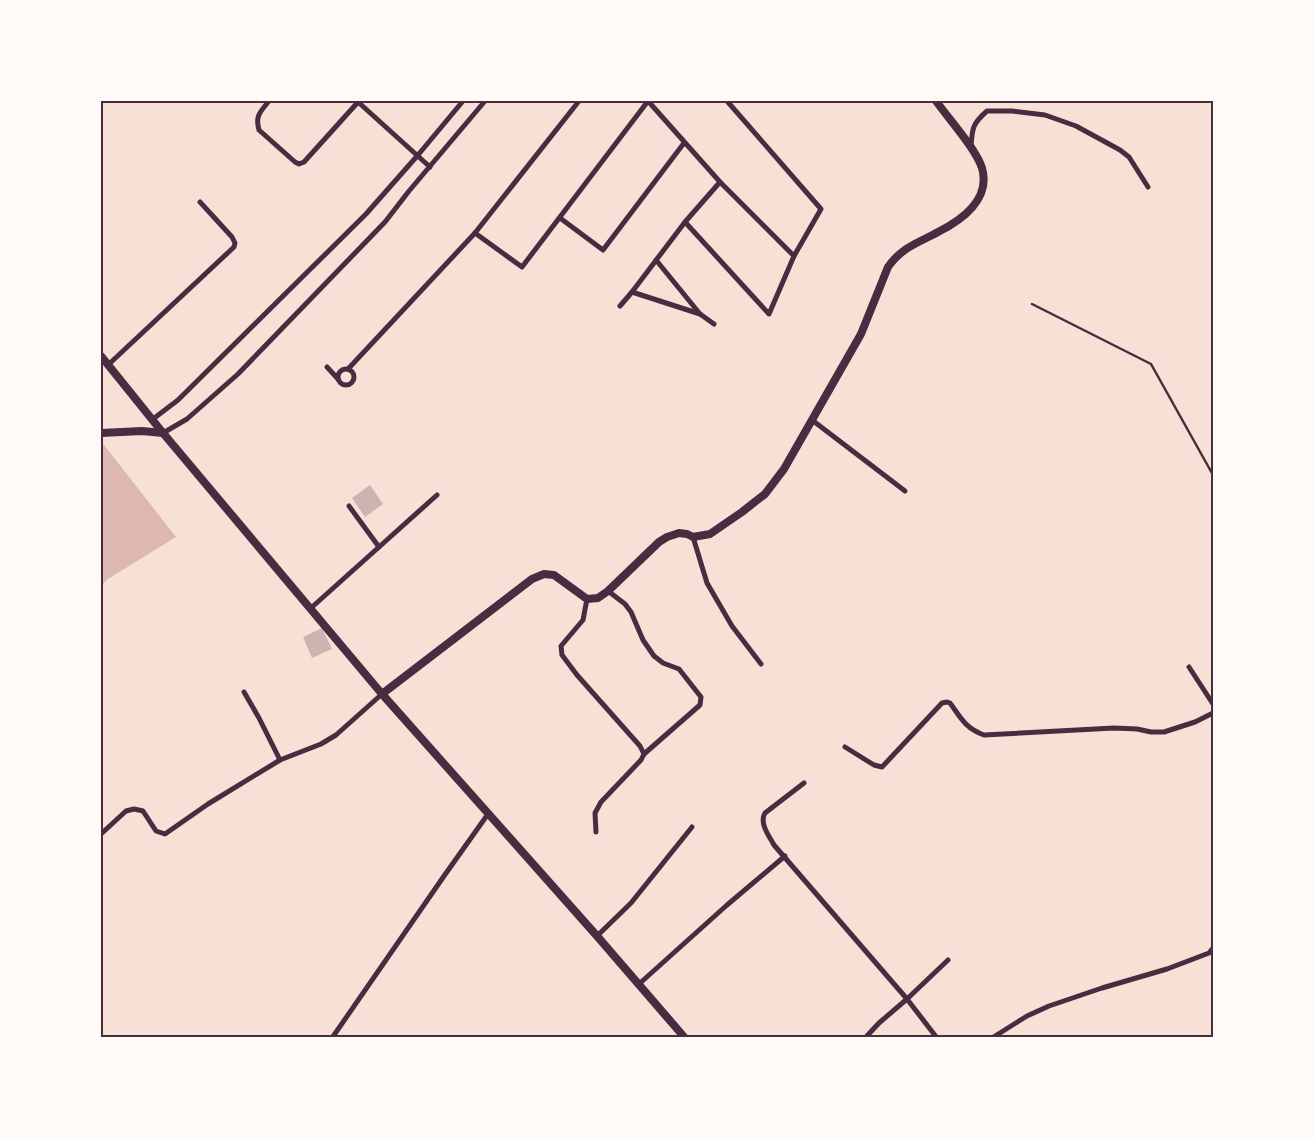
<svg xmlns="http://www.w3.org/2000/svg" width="1314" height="1139" font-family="Inter,sans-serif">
  <rect width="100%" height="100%" fill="#f7e1d7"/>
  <path fill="#dcb8b0" d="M104,445l72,92 -68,42 -7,7v-140z"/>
  <g fill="#ccb4b1">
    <path d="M370,485l13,19 -18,13 -13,-19z"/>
    <path d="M322,628l10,21 -20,9 -9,-21z"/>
  </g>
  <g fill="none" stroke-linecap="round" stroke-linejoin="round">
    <path stroke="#4a2c40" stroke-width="2.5" d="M1032,304l119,60 62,111"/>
    <g stroke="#4a2c40" stroke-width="5">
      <path d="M269,101c-9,11 -14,15 -10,29l36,32 4,2 5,-2 55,-61"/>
      <path d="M357,101l73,66"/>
      <path d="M648,101l72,81 74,74 -25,58 -84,-92"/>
      <path d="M727,101l94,108 -27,47"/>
      <path d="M971,148c1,-19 1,-24 16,-37h25l33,4 31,11 44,24 9,7 19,30"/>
      <path d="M560,218l43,32 81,-107"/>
      <path d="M475,233l47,34 126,-166"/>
      <path d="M656,260l44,54 14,10"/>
      <path d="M632,292l68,22"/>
      <path d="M620,306l12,-14 53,-70 35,-40"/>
      <path d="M108,365l126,-118 1,-4 -3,-6 -32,-35"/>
      <path d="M327,367l11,12"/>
      <path d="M348,369l127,-136 104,-132"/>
      <circle cx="346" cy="377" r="8"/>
      <path d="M153,419l25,-19 188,-186 52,-59 45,-54"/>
      <path d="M812,420l93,71"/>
      <path d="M163,433l24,-14 51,-45 147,-152 24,-31 76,-90"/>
      <path d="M693,537l14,46 25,43 29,38"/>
      <path d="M379,547l58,-52"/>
      <path d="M608,591l17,13 6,8 12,28 11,16 9,7 16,6 22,28 -1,8 -56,49"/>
      <path d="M587,599l-4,21 -22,26 1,9 15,20 63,71 4,8 -3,6 -40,42 -6,11 1,19"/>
      <path d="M311,608l68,-61 -30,-41"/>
      <path d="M1189,667l24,37"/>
      <path d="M244,692l15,26 21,42"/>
      <path d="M845,747l29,18 8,2 60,-64 5,-1 3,1c11,15 15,25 34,32l130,-7 23,1 14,3h13l31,-10 18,-9"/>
      <path d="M804,783l-39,30c-6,10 4,23 9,32l133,154 41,-39"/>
      <path d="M101,834l25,-23 8,-2 9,2 13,20 9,3 43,-30 72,-44 41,-16 15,-9 46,-41"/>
      <path d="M597,936l34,-33 61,-76"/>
      <path d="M639,984l88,-79 58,-49"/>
      <path d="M332,1038l112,-162 44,-62"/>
      <path d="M865,1038l14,-15 28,-24 30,39"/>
      <path d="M992,1038l35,-22 22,-10 53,-18 65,-19 42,-16 4,-5"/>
    </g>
    <g stroke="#4a2c40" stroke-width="8">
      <path d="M101,356l62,77 219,261 215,242 88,102"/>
      <path d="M101,433l41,-2 21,2"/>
      <path d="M382,694l150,-115 12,-5 10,1 33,24 11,-1 10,-7 51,-49 8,-5 12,-4 8,1 6,3 17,-3 32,-22 23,-18 19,-25 77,-135 27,-67c14,-20 30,-24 50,-35 24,-12 53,-33 44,-64 -6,-19 -33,-49 -46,-67"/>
    </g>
  </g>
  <rect width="1314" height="1139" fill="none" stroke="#fffaf5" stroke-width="205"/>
  <rect x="102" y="102" width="1110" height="934" fill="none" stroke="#4a2c40" stroke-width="2"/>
</svg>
